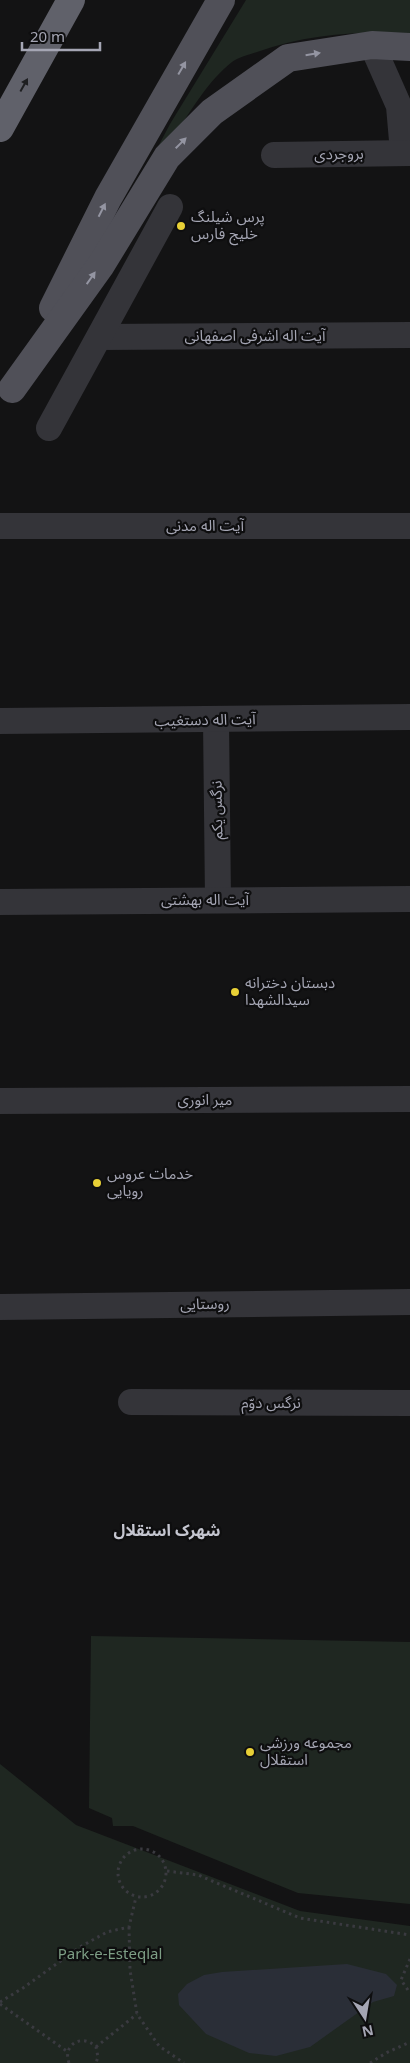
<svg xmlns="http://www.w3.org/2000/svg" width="410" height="2063" font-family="'Noto Sans','Noto Sans Arabic',sans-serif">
  <rect width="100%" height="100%" fill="#131314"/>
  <g fill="#1f2721">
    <path d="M246,0h164v33c-52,-2 -104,1 -153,19 -8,3 -18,5 -25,10 -23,18 -40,47 -56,71 -11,16 -23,31 -35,46l29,-55z"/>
    <path d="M91,1636l319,6v262l-112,-11 -165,-67h-20l-1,-8 -23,-10z"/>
    <path d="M0,1764l76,61 224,86 110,15v137h-410z"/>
  </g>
  <path fill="#2a2e37" d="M347,1964l39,10 11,11 -3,11 -21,6 -63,45 -34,9 -27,-3 -43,-19 -27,-29 -1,-11 9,-10 17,-9 18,-3z"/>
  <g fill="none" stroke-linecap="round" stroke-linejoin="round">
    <g stroke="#3a3a40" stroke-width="3" stroke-dasharray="2.5 4" stroke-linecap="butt">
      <circle cx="142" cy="1873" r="24"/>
      <path d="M167,1871l31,4 102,43 110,17"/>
      <path d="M129,1927l1,43 7,44 22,32 25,17"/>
      <path d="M410,1959l-9,21 9,13"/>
      <path d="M0,2002l23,-14 57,-41 27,-15 22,-5 7,-30"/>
      <path d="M0,2004l68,48"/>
      <path d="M96,2047l41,-33"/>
      <path d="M69,2063c-7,-19 14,-30 27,-16l2,10 -2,6"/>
      <path d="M370,2063l16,-10 24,-11"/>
    </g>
    <g stroke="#343439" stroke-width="26">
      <path d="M372,45l27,61 4,46"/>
      <path d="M274,155l136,-2"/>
      <path d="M100,337l310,-2"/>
      <path d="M49,428l121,-221"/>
      <path d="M0,526h410"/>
      <path d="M216,720l2,180"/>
      <path d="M0,721l410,-4"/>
      <path d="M0,902l410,-3"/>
      <path d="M0,1101l410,-2"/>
      <path d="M0,1307l410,-5"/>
      <path d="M131,1402l279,1"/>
    </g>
    <g stroke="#505058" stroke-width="28">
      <path d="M53,308l55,-110 113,-198"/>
      <path d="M12,389l89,-124 66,-108 45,-45 76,-54 84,-13 38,2"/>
    </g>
    <path stroke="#60616a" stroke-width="28" d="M0,128l71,-128"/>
  </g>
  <defs><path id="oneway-solid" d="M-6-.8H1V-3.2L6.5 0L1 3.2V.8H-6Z" transform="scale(1.25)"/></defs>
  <g fill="#9495a2">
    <use href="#oneway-solid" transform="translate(313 54) rotate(-9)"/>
    <use href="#oneway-solid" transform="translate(182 68) rotate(-60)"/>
    <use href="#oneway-solid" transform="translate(181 143) rotate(-45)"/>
    <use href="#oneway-solid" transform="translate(102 210) rotate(-63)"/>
    <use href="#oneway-solid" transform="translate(91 278) rotate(-55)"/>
  </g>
  <use fill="#1e1f21" href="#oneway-solid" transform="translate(24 85) rotate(-61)"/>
  <g fill="#e8d036" stroke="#0e0e0f" stroke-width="2">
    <circle cx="181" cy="226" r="5"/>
    <circle cx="235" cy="992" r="5"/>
    <circle cx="97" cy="1183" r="5"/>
    <circle cx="250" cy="1752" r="5"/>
  </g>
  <g text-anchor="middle" stroke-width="4.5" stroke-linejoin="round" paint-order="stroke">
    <g font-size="15" fill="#a5a6b4" stroke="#0e0e0f">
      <text transform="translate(339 154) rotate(-1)" y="5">بروجردی</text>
      <text x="255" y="341">آیت اله اشرفی اصفهانی</text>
      <text x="205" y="531">آیت اله مدنی</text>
      <text transform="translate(205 720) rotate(-1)" y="5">آیت اله دستغیب</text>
      <text transform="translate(217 810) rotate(-91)" y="5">نرگس یکم</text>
      <text x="205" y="905">آیت اله بهشتی</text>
      <text x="205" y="1105">میر انوری</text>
      <text transform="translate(205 1304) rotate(-1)" y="5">روستایی</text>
      <text x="271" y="1408">نرگس دوّم</text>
    </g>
    <g font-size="15" fill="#a5a6b4" stroke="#0e0e0f" text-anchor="start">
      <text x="191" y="222">پرس شیلنگ<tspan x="191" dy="17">خلیج فارس</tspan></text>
      <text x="245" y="988">دبستان دخترانه<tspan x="245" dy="17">سیدالشهدا</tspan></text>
      <text x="107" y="1179">خدمات عروس<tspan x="107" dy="17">رویایی</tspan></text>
      <text x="260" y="1748">مجموعه ورزشی<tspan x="260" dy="17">استقلال</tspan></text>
    </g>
    <g font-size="15" fill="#7d9e85" stroke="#0e0e0f">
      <text x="110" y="1959">Park-e-Esteqlal</text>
    </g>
    <g font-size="16" font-weight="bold" fill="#c5c6d0" stroke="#0e0e0f">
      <text x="167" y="1536">شهرک استقلال</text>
    </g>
  </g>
  <g transform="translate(365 2018) rotate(168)" stroke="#0e0e0f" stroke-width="4" paint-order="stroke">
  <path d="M0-4L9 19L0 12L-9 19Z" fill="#a5a6b4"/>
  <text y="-8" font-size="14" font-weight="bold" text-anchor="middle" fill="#a5a6b4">N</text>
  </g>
  <path d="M22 42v8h78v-8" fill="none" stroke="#a5a6b4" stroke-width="2.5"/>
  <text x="30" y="42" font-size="15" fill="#a5a6b4" stroke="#0e0e0f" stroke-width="4" paint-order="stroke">20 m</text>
</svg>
